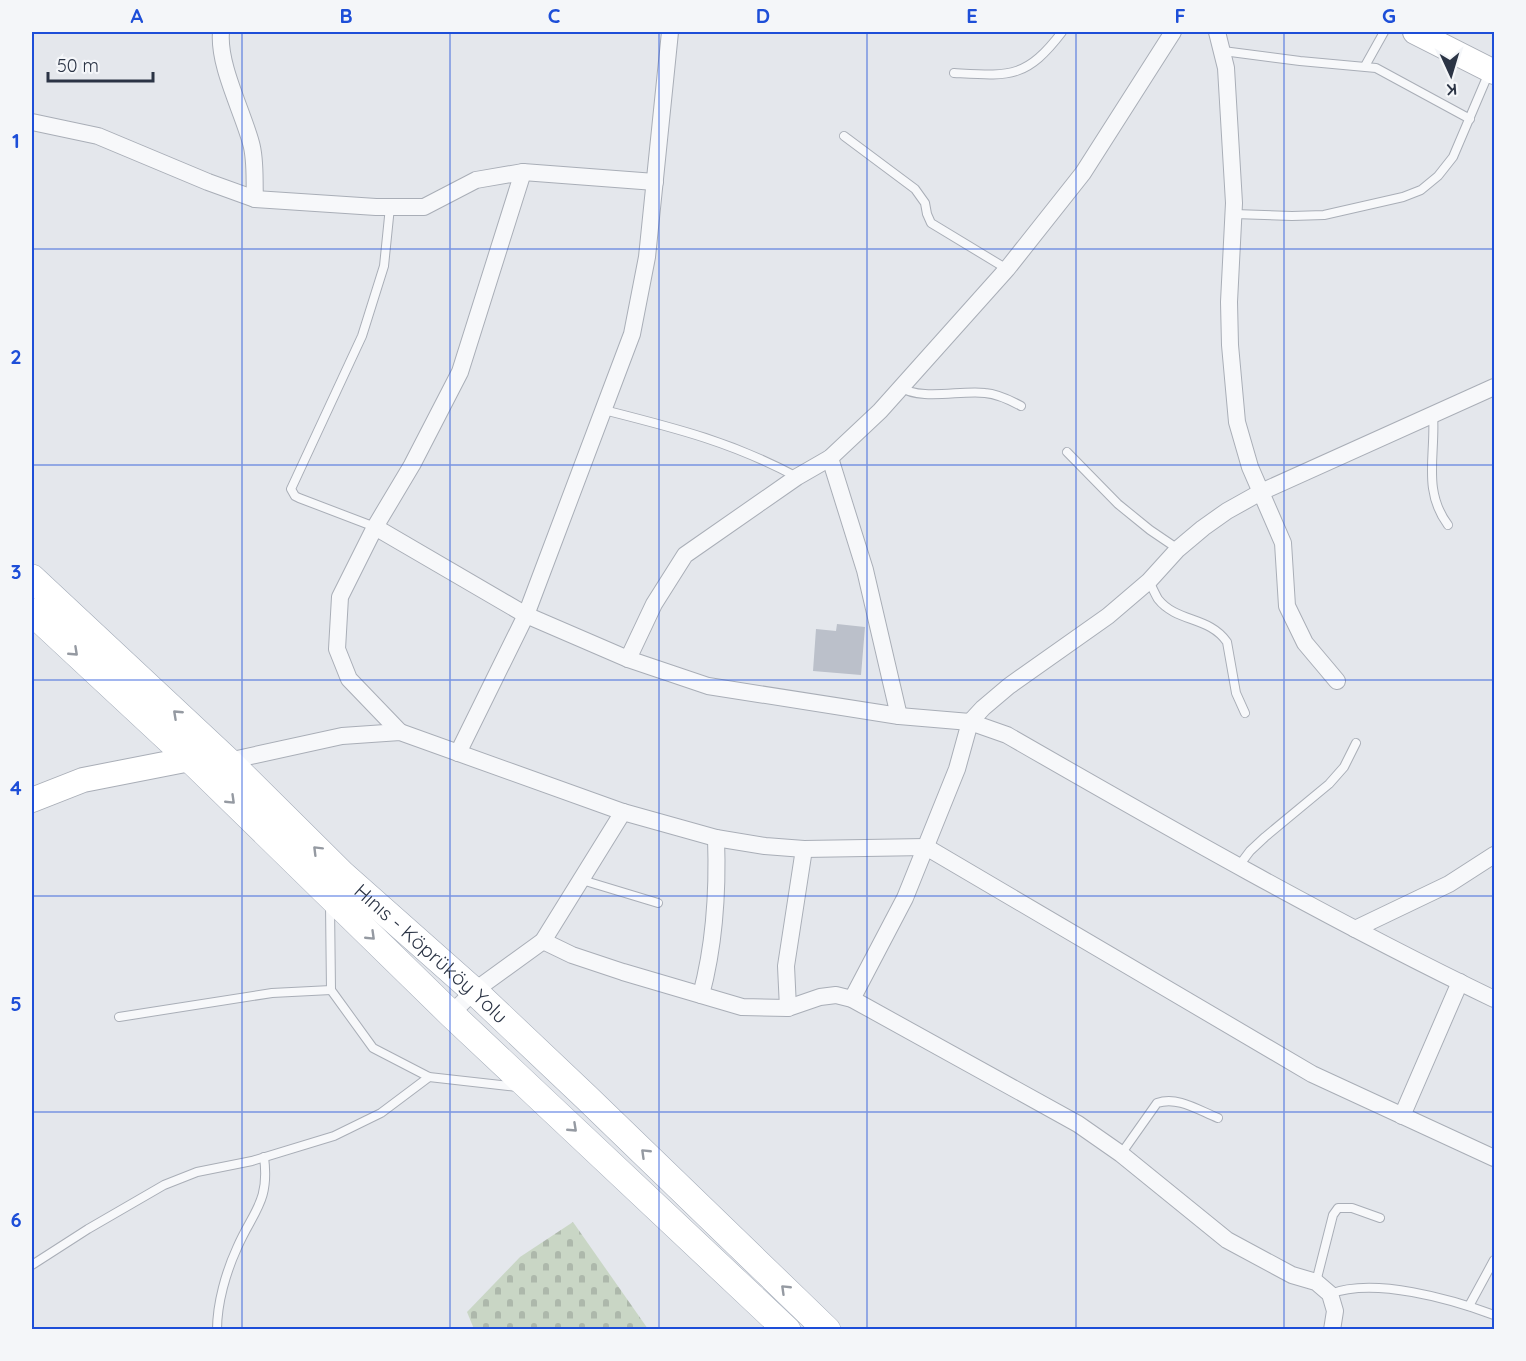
<svg xmlns="http://www.w3.org/2000/svg" width="1526" height="1361" font-family="Quicksand,sans-serif">
  <defs>
    <pattern id="cemetery-stones" width="16" height="16" patternUnits="userSpaceOnUse" patternTransform="scale(1.5)"><rect width="16" height="16" fill="#c9d6c5"/><path d="M2 7V4a2 2 0 0 1 4 0v3zM10 15v-3a2 2 0 0 1 4 0v3z" fill="#adb8ab"/></pattern>
  </defs>
  <rect width="100%" height="100%" fill="#e4e7ec"/>
  <path fill="url(#cemetery-stones)" d="M573,1222l75,107h-174l-7,-17 53,-55z"/>
  <path fill="#bbc0ca" d="M837,624l28,3 -4,48 -48,-4 3,-42 20,2z"/>
  <g fill="none" stroke-linecap="round" stroke-linejoin="round">
    <g stroke="#a9aeb7" stroke-width="10">
      <g id="lane">
        <path d="M1223,51l77,10 76,7 94,51"/>
        <path d="M1365,66l19,-34"/>
        <path d="M954,73c56,3 72,6 108,-41"/>
        <path d="M844,136l71,53 10,14 2,11 4,9 76,46"/>
        <path d="M1234,214l58,2 32,-1 79,-18 18,-7 17,-14 15,-19 37,-87"/>
        <path d="M900,387c21,14 60,3 85,6 13,1 25,7 36,13"/>
        <path d="M604,410c71,18 128,32 193,67"/>
        <path d="M1433,414c3,41 -11,76 15,111"/>
        <path d="M1067,452l51,52 32,26 28,19"/>
        <path d="M375,527l-76,-29 -4,-2 -4,-7 71,-153 22,-70 6,-59"/>
        <path d="M1149,581c3,6 6,13 9,18 19,24 51,17 69,43l9,51 9,20"/>
        <path d="M1238,867l12,-16 15,-14 64,-53 15,-17 12,-24"/>
        <path d="M582,880l76,23"/>
        <path d="M330,906l1,84 42,58 56,29 89,10"/>
        <path d="M119,1017l153,-24 59,-3"/>
        <path d="M1121,1154l36,-51c21,-7 41,7 61,15"/>
        <path d="M32,1265l56,-36 76,-44 33,-13 55,-11 82,-25 47,-23 48,-36"/>
        <path d="M1316,1282l17,-67 5,-7h14l28,10"/>
        <path d="M1330,1294c44,-17 121,5 164,21"/>
        <path d="M1469,1306l25,-46"/>
        <path d="M217,1330c0,-27 9,-58 20,-82 16,-37 33,-46 27,-91"/>
      </g>
    </g>
    <g stroke="#a9aeb7" stroke-width="18">
      <g id="street">
        <path d="M221,32c-3,33 21,78 30,111 5,17 3,38 4,56"/>
        <path d="M1217,32l9,36 8,135 -5,99 1,43 7,77 13,45 33,76 4,63 18,37 32,38"/>
        <path d="M32,122l66,14 110,46 47,17 121,8h48l52,-27 47,-8 132,10"/>
        <path d="M830,458l35,112 34,146"/>
        <path d="M375,527l151,88 102,44 80,27 191,30 71,6 37,13c160,92 321,184 487,264"/>
        <path d="M628,659l26,-55 31,-49 112,-78 33,-19 50,-47 127,-142 76,-96 90,-141"/>
        <path d="M400,732l-51,-53 -12,-30 3,-52 35,-70 37,-62 48,-93 63,-200"/>
        <path d="M458,753l68,-138 106,-281 15,-77 23,-225"/>
        <path d="M228,761l114,-25 58,-4 223,80 93,26 49,8 39,3 122,-2 386,227 182,84"/>
        <path d="M1355,929l94,-45 45,-29"/>
        <path d="M543,941l29,14 51,17 119,35 46,1 32,-11 16,-2 16,4 226,125 43,30 106,86 65,35 24,7 14,12 5,17 -3,19"/>
        <path d="M701,995c14,-52 17,-103 15,-157"/>
        <path d="M852,999l53,-101 52,-129 13,-47 13,-14 26,-22 99,-70 41,-35 29,-32 25,-21 24,-17 34,-19 233,-105"/>
        <path d="M788,1008l-2,-42 18,-117"/>
        <path d="M451,1014l23,-23 69,-50 80,-129"/>
        <path d="M1402,1116l58,-134"/>
      </g>
    </g>
    <g stroke="#a9aeb7" stroke-width="26">
      <g id="secondary">
        <path d="M1415,32l79,40"/>
        <path d="M32,800l51,-20 107,-21 14,1"/>
      </g>
    </g>
    <g stroke="#a3abb8" stroke-width="28">
      <g id="primary">
        <path id="s1" d="M32,578l196,183 114,113 132,117 112,106 241,233"/>
        <path d="M32,612l158,147 261,255 336,316"/>
      </g>
    </g>
    <use href="#lane" stroke="#f7f8fa" stroke-width="8"/>
    <use href="#street" stroke="#f7f8fa" stroke-width="16"/>
    <use href="#secondary" stroke="#fff" stroke-width="24"/>
    <use href="#primary" stroke="#fff" stroke-width="27"/>
  </g>
  <defs><path id="oneway-chevron" d="M-2-3.5L2.5 0L-2 3.5" fill="none" stroke-width="1.6" stroke-linecap="round" stroke-linejoin="round" transform="scale(1.5)"/></defs>
  <g stroke="#959aa2">
    <use href="#oneway-chevron" transform="translate(74 652) rotate(43)"/>
    <use href="#oneway-chevron" transform="translate(177 714) rotate(-137)"/>
    <use href="#oneway-chevron" transform="translate(231 800) rotate(44)"/>
    <use href="#oneway-chevron" transform="translate(317 850) rotate(-135)"/>
    <use href="#oneway-chevron" transform="translate(371 936) rotate(44)"/>
    <use href="#oneway-chevron" transform="translate(573 1128) rotate(43)"/>
    <use href="#oneway-chevron" transform="translate(645 1153) rotate(-136)"/>
    <use href="#oneway-chevron" transform="translate(785 1289) rotate(-136)"/>
  </g>
  <path fill="none" stroke="#1d4ed8" stroke-width="1.5" stroke-opacity="0.55" d="M242,32v1298M450,32v1298M659,32v1298M867,32v1298M1076,32v1298M1284,32v1298M32,249h1462M32,465h1462M32,680h1462M32,896h1462M32,1112h1462"/>
  <g text-anchor="middle" stroke-width="4.5" stroke-linejoin="round" paint-order="stroke">
    <g font-size="20" fill="#2b3445" stroke="#f4f6f9">
      <text dy="7" stroke="none"><textPath href="#s1" startOffset="548">Hınıs - Köprüköy Yolu</textPath></text>
    </g>
  </g>
  <rect width="1526" height="1361" fill="none" stroke="#f4f6f9" stroke-width="66"/>
  <g transform="translate(1451 75) rotate(176)" stroke="#f4f6f9" stroke-width="4.5" paint-order="stroke">
  <path d="M0-4.5L10 22L0 15L-10 22Z" fill="#2b3445"/>
  <text y="-9" font-size="16" font-weight="bold" text-anchor="middle" fill="#2b3445">K</text>
  </g>
  <path d="M48 72v9h105v-9" fill="none" stroke="#2b3445" stroke-width="3"/>
  <text x="57" y="72" font-size="18" fill="#2b3445" stroke="#f4f6f9" stroke-width="4.5" paint-order="stroke">50 m</text>
  <rect x="33" y="33" width="1460" height="1295" fill="none" stroke="#1d4ed8" stroke-width="2"/>
  <g font-size="20" text-anchor="middle" font-weight="bold" fill="#1d4ed8">
    <text x="137" y="23">A</text>
    <text x="346" y="23">B</text>
    <text x="554" y="23">C</text>
    <text x="763" y="23">D</text>
    <text x="972" y="23">E</text>
    <text x="1180" y="23">F</text>
    <text x="1389" y="23">G</text>
    <text x="16" y="148">1</text>
    <text x="16" y="364">2</text>
    <text x="16" y="579">3</text>
    <text x="16" y="795">4</text>
    <text x="16" y="1011">5</text>
    <text x="16" y="1227">6</text>
  </g>
</svg>
